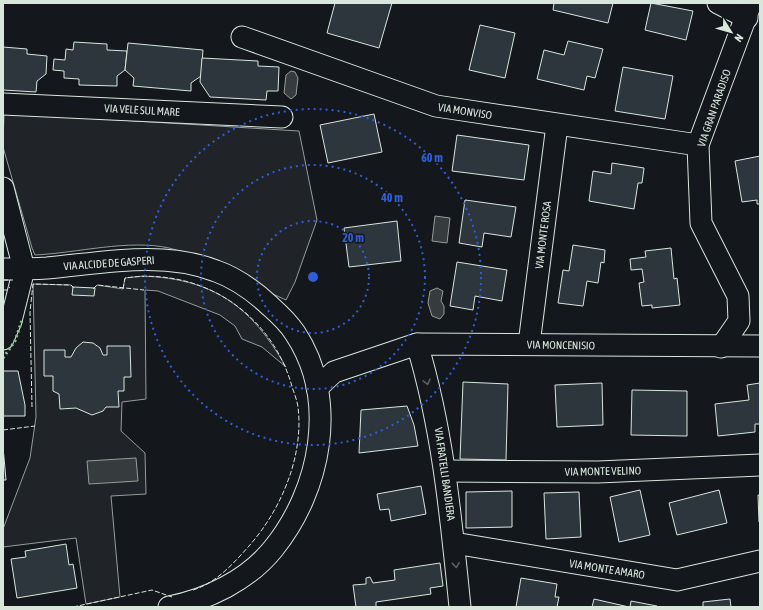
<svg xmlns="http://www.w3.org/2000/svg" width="763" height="610" font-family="'Asap Condensed',sans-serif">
  <rect width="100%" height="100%" fill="#14181c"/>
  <g fill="#202428" stroke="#939e99">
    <path d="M4,113l295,18 18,89 -22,62 -9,18c-37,-16 -79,-43 -117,-52 -40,-9 -92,5 -134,7l-3,-7 -29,-101z"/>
    <path d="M143,276c71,3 108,30 143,91l-24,-20 -20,-8 -7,-13 -15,-11 -62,-24 -13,-1 1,109 -24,3 -1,29 24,22 1,41 -35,2 9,101 -34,7 -10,-66 -73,9v-18l27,-71 6,-41 -3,-133 38,1 6,7h14l6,-7 26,4 2,-11z"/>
  </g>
  <g fill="#363b3e" stroke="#939e99">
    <path d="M291,71l4,1 3,6 -2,17 -5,4 -7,-6 2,-18z"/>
    <path d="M435,216l15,2 -3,25 -15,-2z"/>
    <path d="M437,288l6,3 -2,10 3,5v8l-4,5 -8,-3 -4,-13 2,-12z"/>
    <path d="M136,458l2,23 -49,3 -2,-23z"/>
  </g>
  <g fill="#2c363c" stroke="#d8e6dc">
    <path d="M335,3h57l-13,45 -52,-15z"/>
    <path d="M554,3h59l-5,20 -55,-13z"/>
    <path d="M651,3l42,8 -7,29 -41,-10z"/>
    <path d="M480,25l35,8 -10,45 -36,-8z"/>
    <path d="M568,41l35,8 -8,29 -8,-2 -3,14 -47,-11 7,-29 20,5z"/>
    <path d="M74,42l33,2v6l20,1 -2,19 -8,6v10l-38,-1v-6l-15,-1v-7l-11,-1 1,-11 11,1 1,-11 7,1z"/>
    <path d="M128,43l75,7 -2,26 -10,7v8l-58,-5 1,-8 -9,-8z"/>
    <path d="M3,47l24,2v5l20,2 -1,18 -9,7 -1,11 -33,-2z"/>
    <path d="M202,58l56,3v5l21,1 -1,24h-11l-1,9 -56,-3 -10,-15z"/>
    <path d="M623,67l50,9 -8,43 -50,-8z"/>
    <path d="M374,114l8,38 -54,11 -8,-38z"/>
    <path d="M457,135l72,10 -5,35 -72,-9z"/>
    <path d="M760,156v48h-3v-4l-15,2 -7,-41z"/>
    <path d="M612,163l32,5 -2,15h-4l-4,26 -45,-8 4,-30 18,3z"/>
    <path d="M465,200l51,7 -5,30 -27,-4 -2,14 -23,-4z"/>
    <path d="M397,221l4,40 -52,6 -5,-39z"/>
    <path d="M573,245l32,5 -1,13 -3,-1 -3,21 -11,-2 -4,25 -25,-3 5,-33 6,1z"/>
    <path d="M671,248l3,31 3,-1 3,27 -28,3v-3l-10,1 -3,-23 5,-1 -2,-13 -11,1 -1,-11 16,-2 -1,-6z"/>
    <path d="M457,262l50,8 -5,31 -27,-5 -2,14 -23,-4z"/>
    <path d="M73,287l22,1 -1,8 -22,-1z"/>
    <path d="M83,342l10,1 7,5 3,7h4v-9h23l1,31h-7v14h-6l1,16h-13l-3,4 -11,4 -16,-7 -16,1 -1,-15 -6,-3v-15h-9v-26h21v7h6l5,-9z"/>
    <path d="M3,371h15l7,34v11h-22z"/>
    <path d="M463,382l45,2 -2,76 -46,-1z"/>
    <path d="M602,383l1,42 -46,2 -2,-42z"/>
    <path d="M760,383v41h-5v8l-37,4 -3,-32 34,-4 -2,-15z"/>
    <path d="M632,390l55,1v45l-56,-1z"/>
    <path d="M407,406l7,19 4,21 -59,7 2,-43z"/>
    <path d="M3,447l3,33h-3z"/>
    <path d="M421,486l5,28 -35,7 -2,-12 -9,1 -3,-16z"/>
    <path d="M640,490l10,45 -31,7 -9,-45z"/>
    <path d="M719,490l8,33 -50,12 -8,-32z"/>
    <path d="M512,491v36l-46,1v-36z"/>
    <path d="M579,492l2,45 -35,2 -2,-46z"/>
    <path d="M758,495h2v27h-1z"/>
    <path d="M66,544l3,21 4,-1 4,24 -60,10 -6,-39 15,-2 -1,-6z"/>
    <path d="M440,563l3,23 -13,2 1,6 -55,8v5h-20l-3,-22 13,-1v-6l4,-1 3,6 22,-3 -1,-10z"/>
    <path d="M521,578l36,6 -2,13h4l-2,10h-41z"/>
    <path d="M594,599l35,8h-37z"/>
    <path d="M730,599l1,8h-28v-5z"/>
    <path d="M631,601l26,5v1h-27z"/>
  </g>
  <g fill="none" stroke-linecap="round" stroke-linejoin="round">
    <g stroke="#d8e6dc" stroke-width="23">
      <g id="minor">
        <path d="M718,3l29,15"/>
        <path d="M242,37l194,69 262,39"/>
        <path d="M3,104l279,13"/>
        <path d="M3,188l21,81 -13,52 -8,18"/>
        <path d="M3,269c15,0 29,0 44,-1 55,-5 116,-18 169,3 20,7 39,21 54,35 9,8 18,16 25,27 44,66 26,157 -22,216 -25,31 -66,51 -104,58"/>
        <path d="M417,344c26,86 34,174 43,263"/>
        <path d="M529,344l28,-219"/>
        <path d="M721,347l18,-26 -1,-25 -37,-73 -3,-78 53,-142"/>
        <path d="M317,388l17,-16 83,-28 343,2"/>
        <path d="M446,471l152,1 162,-7"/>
        <path d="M454,543l223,37 83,-19"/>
      </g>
    </g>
    <use href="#minor" stroke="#14181c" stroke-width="21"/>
    <path stroke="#8ac095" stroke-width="3" stroke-dasharray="2 3" stroke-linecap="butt" d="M3,358l12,-17 7,-21"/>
    <g stroke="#d8e6dc" stroke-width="1" stroke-dasharray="5 2" stroke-linecap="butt">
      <path d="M3,280h10"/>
      <path d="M93,289l4,-4 47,5"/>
      <path d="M123,289l2,-11c74,-11 144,33 166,105 2,8 6,16 7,24 6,49 -17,103 -49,139 -16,18 -33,37 -56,44"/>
      <path d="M3,290h4l3,-3"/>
      <path d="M32,407l-2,-95 3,-28 38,1 3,3"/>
      <path d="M3,430l32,-4"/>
      <path d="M73,607l79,-17 20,7"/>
    </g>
  </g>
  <defs><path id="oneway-chevron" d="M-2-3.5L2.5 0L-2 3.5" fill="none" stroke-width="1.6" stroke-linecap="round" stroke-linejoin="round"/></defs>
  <g stroke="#59605f">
    <use href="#oneway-chevron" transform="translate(427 382) rotate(76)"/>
    <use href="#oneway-chevron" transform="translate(456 565) rotate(84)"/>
  </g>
  <g fill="none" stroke="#305dd8" stroke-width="2" stroke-dasharray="2 4">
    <circle cx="313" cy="277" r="56"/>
    <circle cx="313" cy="277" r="112"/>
    <circle cx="313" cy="277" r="168"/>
  </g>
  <g text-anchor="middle" stroke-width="3" stroke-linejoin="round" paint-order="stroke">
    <g font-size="11" fill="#d8e6dc" stroke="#14181c">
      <text transform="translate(714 108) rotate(-71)" y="4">VIA GRAN PARADISO</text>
      <text transform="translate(142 110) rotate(3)" y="4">VIA VELE SUL MARE</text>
      <text transform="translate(465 111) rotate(9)" y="4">VIA MONVISO</text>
      <text transform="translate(543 235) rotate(-83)" y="4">VIA MONTE ROSA</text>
      <text transform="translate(109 263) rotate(-4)" y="4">VIA ALCIDE DE GASPERI</text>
      <text transform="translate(561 345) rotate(1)" y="4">VIA MONCENISIO</text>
      <text transform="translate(603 471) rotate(-1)" y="4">VIA MONTE VELINO</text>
      <text transform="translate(445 474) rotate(82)" y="4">VIA FRATELLI BANDIERA</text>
      <text transform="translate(607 569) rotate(9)" y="4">VIA MONTE AMARO</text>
    </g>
  </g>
  <circle cx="313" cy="277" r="6" fill="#305dd8" stroke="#14181c" stroke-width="2"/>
  <g font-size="12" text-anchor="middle" font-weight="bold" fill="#305dd8" stroke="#14181c" stroke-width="3" stroke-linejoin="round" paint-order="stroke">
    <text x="432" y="162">60 m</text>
    <text x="392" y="202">40 m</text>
    <text x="353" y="242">20 m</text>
  </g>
  <rect width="763" height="610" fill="none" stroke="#d8e6dc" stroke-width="8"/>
  <g transform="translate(731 32) rotate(127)" stroke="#14181c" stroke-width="3" paint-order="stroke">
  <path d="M0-3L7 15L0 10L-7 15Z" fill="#d8e6dc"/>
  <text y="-6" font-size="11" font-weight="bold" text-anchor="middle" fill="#d8e6dc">N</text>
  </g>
</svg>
